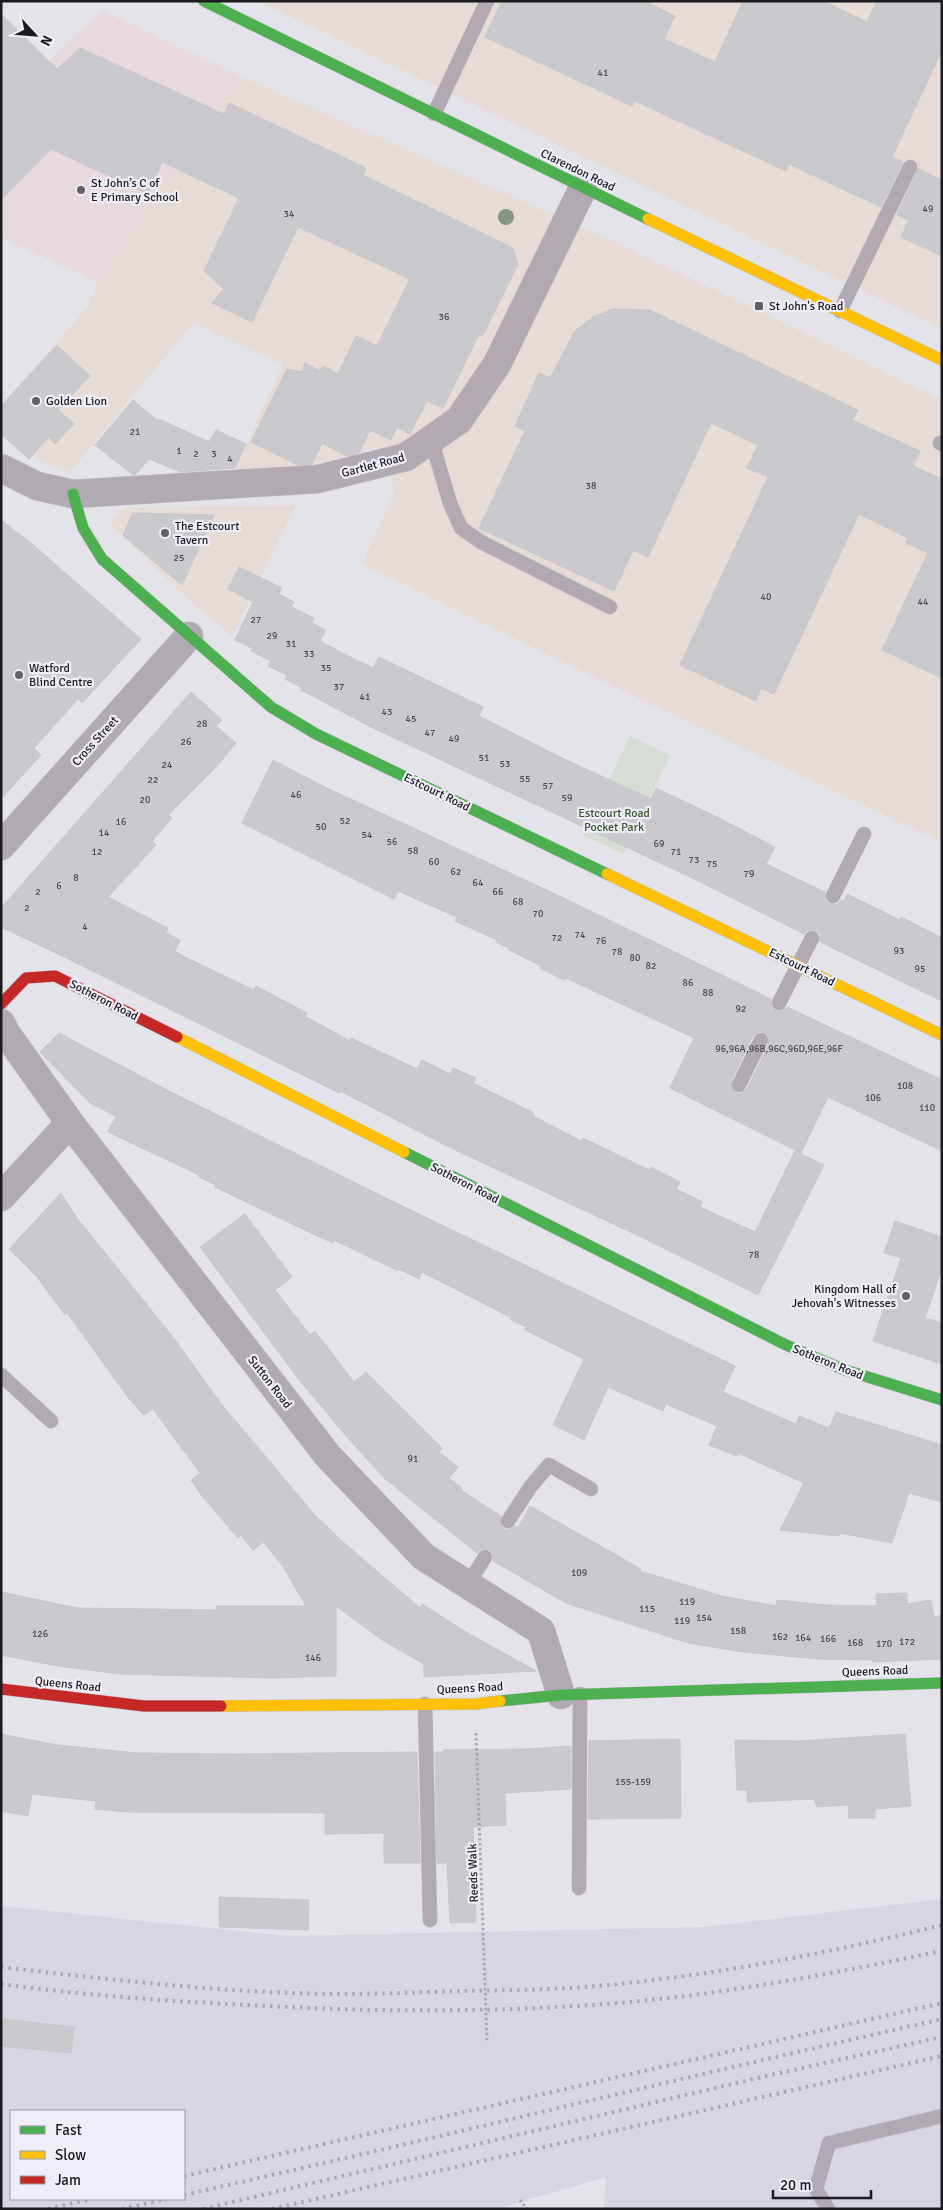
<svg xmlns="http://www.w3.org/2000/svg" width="943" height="2210" font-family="Signika,sans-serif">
  <rect width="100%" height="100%" fill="#e4e3e9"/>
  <g fill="#e6dbd5">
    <path d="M258,1h684v328z"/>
    <path d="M242,77l382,169 318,154v442l-300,-142 -280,-136 33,-72 -16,-45 -81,21 -63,2 48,-106 -90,-41 -123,149 -28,-11 -41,-25v-30l86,-98 11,-25 94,-140z"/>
    <path d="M296,505l-64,131 -43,-36 -74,-71 -3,-5v-4l11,-12z"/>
  </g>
  <path fill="#d6d5e1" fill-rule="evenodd" d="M942,1899v310h-338l2,-32 -109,32h-496v-303l287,30 418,-9zM11,2111h173v88h-173z"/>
  <path fill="#e8d9de" d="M101,10l141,67 -50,66 -94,140 -97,-46v-128z"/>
  <path fill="#d6ddd5" d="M630,736l40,19 -47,99 -40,-19z"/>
  <g fill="#cac9ce" stroke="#c7c6ca" fill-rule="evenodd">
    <path d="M502,1h142l31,15 -11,23 51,23 28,-61h80l44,21 10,-21h65v49l-50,107 11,5 -22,45 -92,-43 -3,7 -151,-70 -3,5 -147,-69z"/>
    <path d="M1,14l56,55 23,-21 144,66 5,-11 137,65 -3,7 150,73 5,16 -35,71 -5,1 -35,72 -16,-7 -17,33 -13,-7 -6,13 -21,-10 -11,23 -12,3 -25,-13 -10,21 -14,1 -47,-23 36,-73 15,3 3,-9 15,8 3,-5 15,8 18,-38 21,10 33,-67 -112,-52 -46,95 -40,-19 12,-14 -20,-18 35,-73 -77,-36 -14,32 -97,-45 -50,51z"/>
    <path d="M918,169l24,11v76l-41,-19 8,-17 -12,-5z"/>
    <path d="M613,309l37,1 208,100 -6,10 68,31 -7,15 29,13v199l-60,-28 46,-97 -22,-10 2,-5 -49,-24 -85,180 -13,-6 -5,13 -76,-36 88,-188 -21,-9 11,-23 -47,-22 -63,134 -15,-7 -19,41 -135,-63 46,-97 -10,-5 24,-53 11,5 25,-47 18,-14z"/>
    <path d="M57,345l33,31 -32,34 16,14 -19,20 -6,-7 -20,22 -28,-25v-28z"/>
    <path d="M133,400l25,21 1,-2 50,23 7,-12 30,14 -11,24 -54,4 -32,-13 -13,15 -3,1 -38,-30z"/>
    <path d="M133,513l81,2 -32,70 -59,-50z"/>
    <path d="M1,520l30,23 110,96 -59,64 -4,-4 -44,49 7,7 -40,44z"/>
    <path d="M239,567l43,21 -3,6 15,8 -3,5 23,11 -2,5 14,7 -6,11 24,13 29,14 6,-11 104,50 -4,9 79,40 93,43 5,-11 61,29 58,30 -9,17 59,28v8l5,4h7l4,-4 3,1 3,-7 53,26 1,-3 41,21v63l-122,-59v-8l-4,-4h-8l-4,4 -110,-55 -321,-151 -72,-38 1,-2 -17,-9 2,-4 -19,-9 3,-5 -20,-10 1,-3 -17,-8 18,-38 -25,-13z"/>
    <path d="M191,692l31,28 -6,6 20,17 -19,23 -49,49 4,3 -20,23 4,4 -48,52 60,31 -2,5 14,7 -5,11 10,6 69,33 2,-4 51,27 -2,3 45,25 1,-3 66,31 5,-9 28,14 3,-6 23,10 -3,5 61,30 -1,3 48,25 2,-3 66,32 2,-3 29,15 -4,7 27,13 -3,5 55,25 40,-81 29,14 -66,130 -119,-59 -190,-89 -109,-56 -1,2 -283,-140 -55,-26v-19z"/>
    <path d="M273,760l52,27 241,112 205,100v8l5,4h7l4,-4 155,73v71l-114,-54 -27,56 -131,-65 24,-50 -128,-60 -2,2 -24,-12 1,-2 -32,-16v-2l-13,-6 1,-2 -42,-19 2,-4 -59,-26 -4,8 -152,-76zM760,1031l8,4 1,9 -22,45 -7,5 -4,-1 -4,-4 -1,-8 22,-45z"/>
    <path d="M59,1033l110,58 223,110 343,165 -12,26 73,32 3,-8 30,12 7,-16 106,33v57l-33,-9 -17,50 -52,-10 -1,3 -59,-6 24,-47 -66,-30 -1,3 -28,-11 8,-19 -51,-22 -3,7 -55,-24 -24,53 -31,-15 31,-66 -59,-29 1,-3 -15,-7 1,-2 -90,-46 -3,7 -20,-10 -1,2 -64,-31 -1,3 -20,-9 -98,-47 1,-2 -17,-8v-2l-91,-43 8,-16 -26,-13 -50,-51z"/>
    <path d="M61,1193l16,25 96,119 49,68 92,109 29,28 77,66 2,-4 44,28 70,39 -112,6v-13l-42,-24 -46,-34v70l-65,2 -151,-4 -62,-8 -57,-11v-63l76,16 139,2v-4h90l-24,-41 -19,-23 -10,8 -12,-15 -3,3 -36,-42 -11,-16 9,-7 -47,-64 -9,6 -14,-15 -63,-87 -2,2 -28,-38 -28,-28z"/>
    <path d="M245,1214l47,63 -17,13 35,45 5,-4 39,51 12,-10 76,76 -3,4 19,15 -9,11 13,10 -1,2 40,26 -1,8 4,5 4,1 7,-4 3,2 12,-22 111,63 -1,2 82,25 54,10 1,-6 50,5 50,1 -1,-12 31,-1v11l24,-4 3,17 8,-2v44l-69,3v-2l-55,-1 -75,-7 -55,-9 -122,-40 -73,-42v-8l-4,-4h-8l-4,4 -4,-3 -89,-72 -36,-40 -48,-57 -100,-134z"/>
    <path d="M895,1221l47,16v31l-17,50 17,5v41l-69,-23 28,-83 -17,-5z"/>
    <path d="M1,1734l56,11 80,8 99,1 181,-2 3,111h-36v-30l-59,1v-21l-198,-1 -32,-3 1,-8 -64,-7 -4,22 -27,-5z"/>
    <path d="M905,1734l6,72 -36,3v9h-26l-1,-13 -31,2 -3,-8 -67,3v-12h-10l-2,-50 64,1z"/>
    <path d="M680,1739l1,79 -93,1 1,-78z"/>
    <path d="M571,1746v43l-66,4 1,32 -33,2 3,95 -26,1 -3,-60h-10l-2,-111h8v-2l85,-1z"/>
    <path d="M219,1897l90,3 -1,30 -89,-3z"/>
    <path d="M1,2019l73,8 -3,26 -70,-7z"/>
  </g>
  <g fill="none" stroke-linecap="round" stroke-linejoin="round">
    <g stroke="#c1c0c4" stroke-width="15">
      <g id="lane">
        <path d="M434,114l53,-113"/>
        <path d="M840,311l70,-144"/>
        <path d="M431,439l19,64 11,25 20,14 129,65"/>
        <path d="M940,443l2,1"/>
        <path d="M833,896l31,-62"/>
        <path d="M779,1003l33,-65"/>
        <path d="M739,1085l22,-45"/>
        <path d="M1,1375l50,46"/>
        <path d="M508,1521l23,-35 18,-21 42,24"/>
        <path d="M467,1586l18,-29"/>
        <path d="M425,1704l5,216"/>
        <path d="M579,1888l1,-194"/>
        <path d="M828,2209l-12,-20 13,-46 113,-27"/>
      </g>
    </g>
    <g stroke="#c1c0c4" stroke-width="29">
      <g id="street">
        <path d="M1,468l36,18 36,8 245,-15 88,-22 53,-37 38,-56 86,-176"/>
        <path d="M1,846l188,-210"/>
        <path d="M1,1023l5,10 64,90 258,333 96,101 117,74 20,64"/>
        <path d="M1,1197l69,-74"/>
      </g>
    </g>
    <g stroke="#c1c0c4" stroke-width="12">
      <g id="fast">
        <path d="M204,1l444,218"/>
        <path d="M73,494l10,34 19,31 169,148 45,27 291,140"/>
        <path d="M404,1152l382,193 59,25 97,30"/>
        <path d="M500,1701l61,-6 381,-12"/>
      </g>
    </g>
    <g stroke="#c1c0c4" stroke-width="12">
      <g id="slow">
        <path d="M648,219l294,141"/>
        <path d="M607,874l335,161"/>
        <path d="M177,1037l227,115"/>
        <path d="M221,1706l254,-2 25,-3"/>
      </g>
    </g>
    <g stroke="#c1c0c4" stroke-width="12">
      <g id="jam">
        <path d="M1,1004l25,-26 29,-2 122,61"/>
        <path d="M1,1689l143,17h77"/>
      </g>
    </g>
    <g stroke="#aca8ae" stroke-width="3" stroke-dasharray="2.5 2.5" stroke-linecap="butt">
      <path d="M476,1733l11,309"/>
      <path d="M520,2200l7,9"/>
    </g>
    <use href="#lane" stroke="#b2aab3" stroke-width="14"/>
    <use href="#street" stroke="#b2aab3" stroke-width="28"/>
    <use href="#fast" stroke="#4caf50" stroke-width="11"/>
    <use href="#slow" stroke="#ffc107" stroke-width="11"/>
    <use href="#jam" stroke="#c62828" stroke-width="11"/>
    <g stroke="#ada8ae" stroke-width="4" stroke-dasharray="2.5 5" stroke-linecap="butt">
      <path d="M1,1967c112,13 225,26 337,27 43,0 86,-2 129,-3 39,-1 79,-1 119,-4 120,-10 239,-33 356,-62"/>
      <path d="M1,1984c82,11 164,17 246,21 124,7 248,8 371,-2 109,-9 217,-30 324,-52"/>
      <path d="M184,2176l758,-173"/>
      <path d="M184,2195c253,-57 505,-119 758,-176"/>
      <path d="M48,2209l43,-10"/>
      <path d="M122,2209l44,-10"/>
      <path d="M203,2209l559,-132 180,-40"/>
      <path d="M272,2209l670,-153"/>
    </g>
  </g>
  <circle fill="#849580" cx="506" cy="217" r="8"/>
  <g fill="#616166" stroke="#efeef8" stroke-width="2">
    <circle cx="81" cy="190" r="5"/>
    <rect x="754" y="301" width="10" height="10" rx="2.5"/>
    <circle cx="36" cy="401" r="5"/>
    <circle cx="165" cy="533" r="5"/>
    <circle cx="19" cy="675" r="5"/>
    <circle cx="906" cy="1296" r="5"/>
  </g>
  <g text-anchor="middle" stroke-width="4.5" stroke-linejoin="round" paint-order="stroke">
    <g font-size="10" fill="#4a494e">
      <text x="603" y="76">41</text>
      <text x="928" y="212">49</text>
      <text x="289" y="217">34</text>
      <text x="444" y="320">36</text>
      <text x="135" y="435">21</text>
      <text x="179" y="454">1</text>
      <text x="196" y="457">2</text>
      <text x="214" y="457">3</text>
      <text x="230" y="462">4</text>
      <text x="591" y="489">38</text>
      <text x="179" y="561">25</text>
      <text x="766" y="600">40</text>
      <text x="923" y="605">44</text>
      <text x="256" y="623">27</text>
      <text x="272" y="639">29</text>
      <text x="291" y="647">31</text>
      <text x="309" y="657">33</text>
      <text x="326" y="671">35</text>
      <text x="339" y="690">37</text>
      <text x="365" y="700">41</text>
      <text x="387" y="715">43</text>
      <text x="411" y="722">45</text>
      <text x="202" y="727">28</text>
      <text x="430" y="736">47</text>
      <text x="454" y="742">49</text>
      <text x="186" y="745">26</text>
      <text x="484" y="761">51</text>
      <text x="505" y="767">53</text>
      <text x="167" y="768">24</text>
      <text x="525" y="782">55</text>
      <text x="153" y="783">22</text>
      <text x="548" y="789">57</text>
      <text x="296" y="798">46</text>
      <text x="567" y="801">59</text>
      <text x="145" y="803">20</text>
      <text x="345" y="824">52</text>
      <text x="121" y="825">16</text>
      <text x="321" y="830">50</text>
      <text x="104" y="836">14</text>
      <text x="367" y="838">54</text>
      <text x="392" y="845">56</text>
      <text x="659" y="847">69</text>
      <text x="413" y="854">58</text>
      <text x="97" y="855">12</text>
      <text x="676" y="855">71</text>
      <text x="694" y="863">73</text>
      <text x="434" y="865">60</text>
      <text x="712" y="867">75</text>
      <text x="456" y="875">62</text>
      <text x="749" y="877">79</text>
      <text x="76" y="881">8</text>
      <text x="478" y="886">64</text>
      <text x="59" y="889">6</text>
      <text x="38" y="895">2</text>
      <text x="498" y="895">66</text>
      <text x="518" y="905">68</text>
      <text x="27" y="911">2</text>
      <text x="538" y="917">70</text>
      <text x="85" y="930">4</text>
      <text x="580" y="938">74</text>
      <text x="557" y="941">72</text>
      <text x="601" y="944">76</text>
      <text x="899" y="954">93</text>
      <text x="617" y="955">78</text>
      <text x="635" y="961">80</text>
      <text x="651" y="969">82</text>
      <text x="920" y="972">95</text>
      <text x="688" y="986">86</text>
      <text x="708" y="996">88</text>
      <text x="741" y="1012">92</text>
      <text x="779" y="1052">96,96A,96B,96C,96D,96E,96F</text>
      <text x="905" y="1089">108</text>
      <text x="873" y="1101">106</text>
      <text x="927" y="1111">110</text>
      <text x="754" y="1258">78</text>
      <text x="413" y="1462">91</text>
      <text x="579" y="1576">109</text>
      <text x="687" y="1605">119</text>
      <text x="647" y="1612">115</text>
      <text x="704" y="1621">154</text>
      <text x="682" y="1624">119</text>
      <text x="738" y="1634">158</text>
      <text x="40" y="1637">126</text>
      <text x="780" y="1640">162</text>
      <text x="803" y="1641">164</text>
      <text x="828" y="1642">166</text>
      <text x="907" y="1645">172</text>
      <text x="855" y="1646">168</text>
      <text x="884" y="1647">170</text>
      <text x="313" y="1661">146</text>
      <text x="633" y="1785">155-159</text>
    </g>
    <g font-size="12" fill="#1b1b1f" stroke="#efeef8">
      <text transform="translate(578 170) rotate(26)" y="4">Clarendon Road</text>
      <text transform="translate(373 465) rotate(-15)" y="4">Gartlet Road</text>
      <text transform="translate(95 741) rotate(-48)" y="4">Cross Street</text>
      <text transform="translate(437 792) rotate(26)" y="4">Estcourt Road</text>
      <text transform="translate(802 967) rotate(26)" y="4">Estcourt Road</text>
      <text transform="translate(104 1000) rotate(27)" y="4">Sotheron Road</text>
      <text transform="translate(465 1183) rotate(27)" y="4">Sotheron Road</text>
      <text transform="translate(828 1362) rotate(22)" y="4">Sotheron Road</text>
      <text transform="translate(270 1382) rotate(52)" y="4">Sutton Road</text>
      <text transform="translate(875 1671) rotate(-2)" y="4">Queens Road</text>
      <text transform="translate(68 1684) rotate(6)" y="4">Queens Road</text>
      <text transform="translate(470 1688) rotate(-3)" y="4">Queens Road</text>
      <text transform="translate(473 1873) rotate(-92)" y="4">Reeds Walk</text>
    </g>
    <g font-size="12" fill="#1b1b1f" stroke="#efeef8" text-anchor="start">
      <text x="91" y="187">St John’s C of<tspan x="91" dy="14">E Primary School</tspan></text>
      <text x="769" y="310">St John's Road</text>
      <text x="46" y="405">Golden Lion</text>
      <text x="175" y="530">The Estcourt<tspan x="175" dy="14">Tavern</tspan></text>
      <text x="29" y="672">Watford<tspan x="29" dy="14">Blind Centre</tspan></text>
      <text x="896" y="1293" text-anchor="end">Kingdom Hall of<tspan x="896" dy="14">Jehovah's Witnesses</tspan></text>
    </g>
    <g font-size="12" fill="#36552a" stroke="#efeef8">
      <text x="614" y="817">Estcourt Road<tspan x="614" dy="14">Pocket Park</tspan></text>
    </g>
  </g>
  <rect width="943" height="2210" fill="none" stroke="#1b1b1f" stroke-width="5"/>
  <rect x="10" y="2110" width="175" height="90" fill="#efeef8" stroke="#9a9aa1"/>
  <rect x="20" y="2126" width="25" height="8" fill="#4caf50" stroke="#9a9aa1"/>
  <text x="55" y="2135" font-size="15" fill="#1b1b1f">Fast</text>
  <rect x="20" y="2151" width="25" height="8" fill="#ffc107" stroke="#9a9aa1"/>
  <text x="55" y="2160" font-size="15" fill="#1b1b1f">Slow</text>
  <rect x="20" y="2176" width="25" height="8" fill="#c62828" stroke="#9a9aa1"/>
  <text x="55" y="2185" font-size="15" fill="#1b1b1f">Jam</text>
  <g transform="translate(35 35) rotate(116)" stroke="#efeef8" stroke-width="4" paint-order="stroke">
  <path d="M0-4L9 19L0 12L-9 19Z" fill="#1b1b1f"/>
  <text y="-8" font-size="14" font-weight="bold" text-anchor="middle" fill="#1b1b1f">N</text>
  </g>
  <path d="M773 2190v8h98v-8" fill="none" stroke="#1b1b1f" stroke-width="2.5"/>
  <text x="780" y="2190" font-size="15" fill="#1b1b1f" stroke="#efeef8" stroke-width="4" paint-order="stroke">20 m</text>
</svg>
